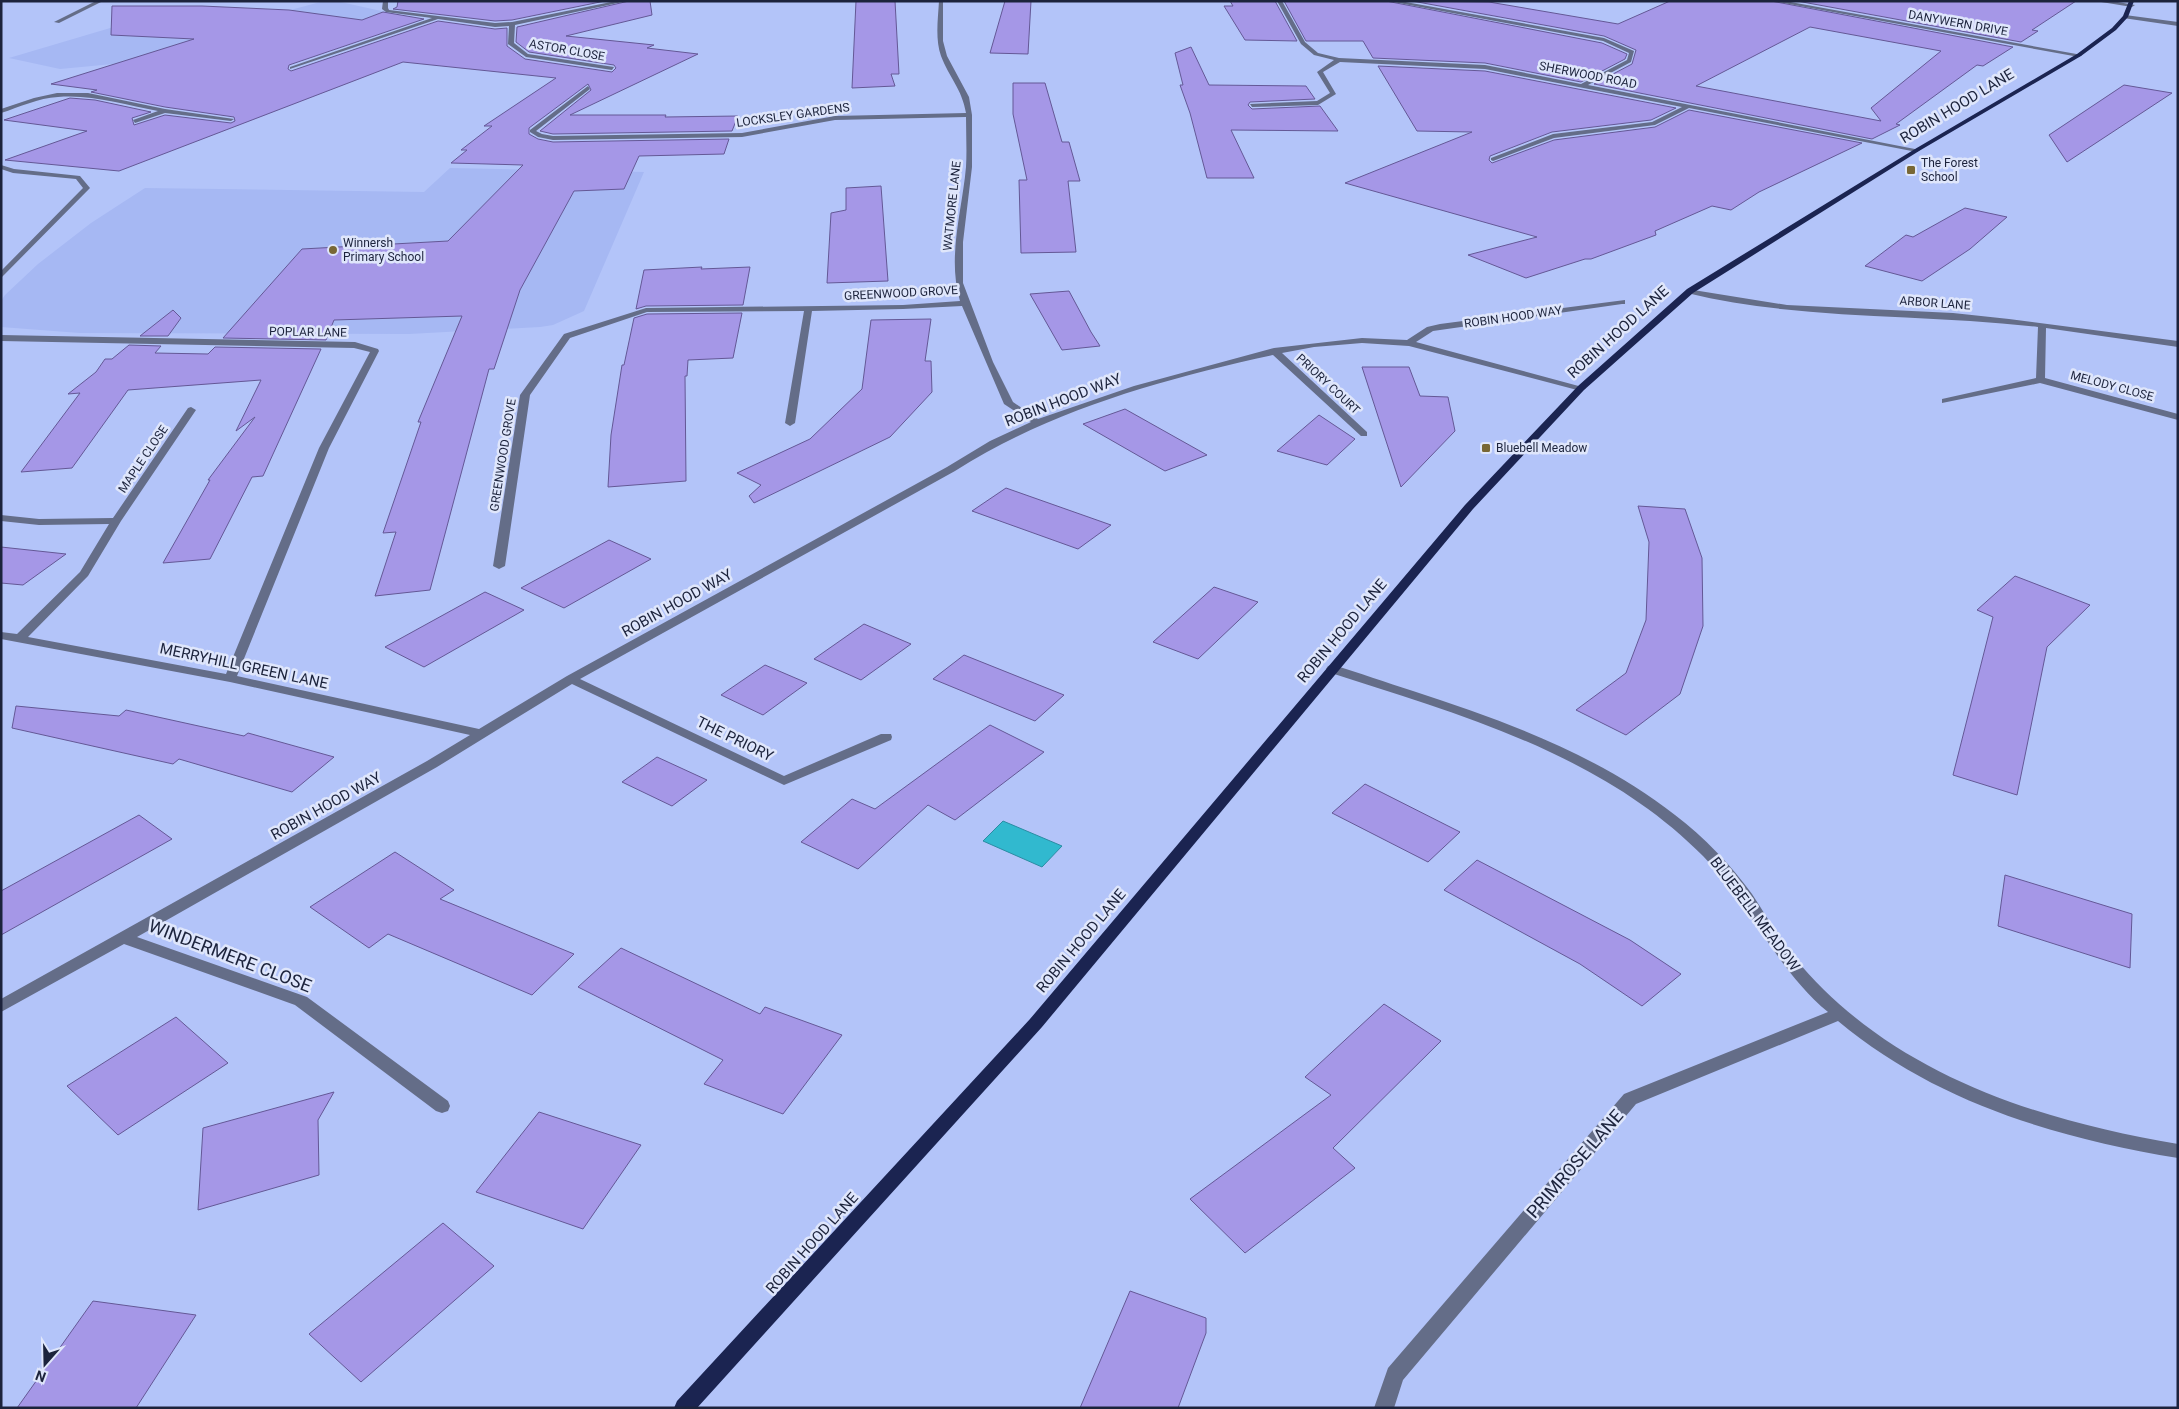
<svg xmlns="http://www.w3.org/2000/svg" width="2179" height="1409" font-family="Roboto,sans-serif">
  <rect width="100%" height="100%" fill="#b3c4f9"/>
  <g fill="#a6b8f3">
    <path d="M324,1h12l86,19 -202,61 -107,-17 -53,5 -51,-11 162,-48 71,13z"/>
    <path d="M450,168l194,4 -60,139 -31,14 -13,2 -131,7 -329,-1 -79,-6v-26l4,-6 33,-31 53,-41 54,-35 279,4z"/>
  </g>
  <path fill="#31b9cf" stroke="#2b8ca3" d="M1003,821l59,25 -20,21 -59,-26z"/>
  <g fill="#a597e7" stroke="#645896" fill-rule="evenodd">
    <path d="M398,1h207l-93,19 -17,1 -102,-12 4,-2z"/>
    <path d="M629,1h21l2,14 -86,21 88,9 -7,3 51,6 -128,61h96l-1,2 73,-1 -6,15 -179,3 -13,-3 51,-41 -3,-6 -59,44v6l9,5 15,3 176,-3 -5,15 -85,2 -15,33 -50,2 -54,99 -26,79h-5l-59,221 -55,6 21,-64 -13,1 38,-111h-3l44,-106 -128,4 -8,20 -103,-2 79,-89 146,-8 75,-76 -72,-2 16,-13h-6l31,-24h-8l72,-48 -153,-16 -284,109 -114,-11 82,-29 -83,-11 66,-22 25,2 56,12 -19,6 2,7 31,-10 66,8 4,-2 -1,-4 -69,-10 -74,-15 6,-2 -46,-6 143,-45 -83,-4 1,-29h90l87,4 73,10 21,-8 41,7 -135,46 -1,4 3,2 147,-50 57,8 12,-1v18l18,13 87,13 4,-4 -2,-3 -85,-13 -13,-10 1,-15z"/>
    <path d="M856,1h39l4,73h-8l4,12 -43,2z"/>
    <path d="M1005,1h26l-3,53 -38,-1z"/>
    <path d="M1230,1h45l22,40 -52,-1 -21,-34h9z"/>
    <path d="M1284,1h102l216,42 25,11 -2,5 -44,23 -96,-19 -112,-5 -10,-17h-57z"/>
    <path d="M1412,1l77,1 129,22 52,-23h101l242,46 -30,19 -6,-1 -81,59 4,1 -28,14 -278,-55 38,-20 4,-14 -32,-14zM1810,27l131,24 -70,57 10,13 -185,-35z"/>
    <path d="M1797,1h279l-44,29 6,1 -17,11z"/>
    <path d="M1191,47l18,38 97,1 9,13 -65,3 -2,3 4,4 68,-3 18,25 -107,-1 23,48h-47l-17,-65 -10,-28h3l-8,-32z"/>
    <path d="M1378,66l107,5 191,37 -25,12 -99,12 -62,24 -1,4 3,3 62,-23 101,-13 34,-17 173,33 -103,49 -28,18 -19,-4 -57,25 1,4 -65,24h-6l-59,19 -58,-23 69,-18 -192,-54 127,-51 -55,-1z"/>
    <path d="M1013,83h32l17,59h7l11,39h-12l8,71 -55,1 -2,-73h8l-14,-66z"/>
    <path d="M2124,85l48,8 -105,69 -18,-27z"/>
    <path d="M881,186l7,95 -61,2 4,-70 15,-3v-22z"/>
    <path d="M1965,208l42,9 -37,32 -48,32 -57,-15 41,-31 7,2z"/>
    <path d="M702,267l-1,2 49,-2 -7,38 -97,1 -10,3 8,-39z"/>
    <path d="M1069,291l22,41 9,14 -38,4 -32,-56z"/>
    <path d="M173,310l8,8 -13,18h-28z"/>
    <path d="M742,313l-9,45 -45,2 -1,16h-2l1,105 -78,6 3,-52 11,-70h2l10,-47 13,-4z"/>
    <path d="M931,319l-6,42h6l1,31 -42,45 -136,66 -5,-7 12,-11 -24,-12 73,-34 52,-50 9,-69z"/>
    <path d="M129,345l32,1 -6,7 53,1 7,-7 106,2 -58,127 -11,1 -42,82 -47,4 47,-83h-2l47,-63 -19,14 25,-51 -133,10 -56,78 -51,4 59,-79 -12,1 28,-22 9,-13h7z"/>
    <path d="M1362,367h47l11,29 28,1 7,34 -54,56z"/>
    <path d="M1125,409l82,46 -42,16 -82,-47z"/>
    <path d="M1319,415l36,24 -28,26 -50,-14z"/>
    <path d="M1006,488l105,37 -33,24 -106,-38z"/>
    <path d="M1638,506l47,3 17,49 1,68 -23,68 -54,41 -50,-25 50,-37 20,-53 3,-78z"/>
    <path d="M609,540l42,19 -87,49 -43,-20z"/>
    <path d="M1,547l65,7 -43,31 -22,-2z"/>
    <path d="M2015,576l75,29 -43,42 -30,148 -64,-20 40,-158 -16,-7z"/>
    <path d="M1214,587l44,15 -60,57 -45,-17z"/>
    <path d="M485,592l39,18 -100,57 -39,-20z"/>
    <path d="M864,624l47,20 -50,36 -47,-21z"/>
    <path d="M964,655l100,40 -29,26 -102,-42z"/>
    <path d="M765,665l42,18 -44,32 -42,-20z"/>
    <path d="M16,706l103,10 7,-6 118,26 4,-3 86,24 -42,35 -113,-33 -6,5 -161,-36z"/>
    <path d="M990,725l54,27 -89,68 -27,-15 -70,64 -57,-27 51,-43 23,10z"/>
    <path d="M657,757l50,23 -35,26 -50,-24z"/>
    <path d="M1365,784l95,48 -32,30 -96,-49z"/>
    <path d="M139,815l33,24 -171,96v-44z"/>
    <path d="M395,852l59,38 -14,9 134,55 -42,41 -144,-61 -19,14 -59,-41z"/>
    <path d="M1477,860l153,80 51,34 -39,32 -62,-42 -136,-74z"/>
    <path d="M2005,875l127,39 -2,54 -132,-42z"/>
    <path d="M621,948l139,66 5,-7 77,28 -59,79 -79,-30 19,-24 -145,-73z"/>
    <path d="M1384,1004l57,37 -108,107 22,20 -110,85 -55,-54 141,-104 -26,-18z"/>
    <path d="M176,1017l52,46 -110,72 -51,-49z"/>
    <path d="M334,1092l-16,28 1,55 -121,35 5,-82z"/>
    <path d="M539,1112l102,33 -58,84 -107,-37z"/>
    <path d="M443,1223l51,43 -133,116 -52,-48z"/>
    <path d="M1130,1291l76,27v15l-28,75h-98z"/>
    <path d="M93,1301l103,14 -60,93h-119z"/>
  </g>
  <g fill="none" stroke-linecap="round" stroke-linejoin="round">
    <g fill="#646d88" fill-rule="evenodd">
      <path d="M96,1h7l-44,22 -5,-1z"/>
      <path d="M383,1h5v7l1,2 106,13 17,-1 104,-21h11l-112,24 -1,18 14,11 86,13 -2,3 -86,-13 -18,-13 1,-18 -14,1 -57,-8 -148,50v-2l142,-49 -46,-6 -4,-3z"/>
      <path d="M939,1h4v40l4,15 22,41 3,18v52l-9,75v41l30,79 20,40 25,17 96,-33 140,-38 88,-10 45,2 20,-13 13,-3 185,-24v4h-3l-189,27 -17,11 170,46 -5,3 -172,-45 -47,-3 -48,4 -32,6 85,79v4h-6l-88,-81c-110,24 -222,55 -318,116l-375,208 204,97 97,-42h10l1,3 -1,3 -107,45 -212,-101 -135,83 -300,170 170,60 141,104 2,5 -2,5 -6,2 -6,-2 -141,-106 -171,-61 -123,68v-13l426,-238 43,-26 -240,-53 -229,-43v-7l16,2 63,-62 29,-48 -70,1 -38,-4v-6l38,4 74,-1 75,-110 3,-1 5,3 -75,111 -33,55 -60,61 198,37 93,-226 51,-96 -16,-4 -353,-7v-6l354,7 23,7 1,2 -50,97 -92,228 242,53 88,-53 380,-209 43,-26 41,-19 -27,-18 -42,-98 -59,3 -91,2 -17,112 -5,3 -5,-3 19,-112 -157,1 -77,26 -40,57 -25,171 -6,3 -6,-3 27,-171 44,-61 82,-26 257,-3 57,-4c-13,-45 2,-89 6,-134 1,-16 0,-33 0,-50l-131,3 -93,17 -189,3 -15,-3 -8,-5v-2l58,-44 2,3 -54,42 6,3 11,2 189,-3 93,-17 131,-3c-4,-24 -17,-36 -25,-57 -6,-17 -3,-37 -2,-55z"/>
      <path d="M1277,1h5l23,41 13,11 21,5 146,7 96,19 46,-24 2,-7 -26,-12 -215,-40h12l204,37 30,13 -3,11 -43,23 332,65 -3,2 -228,-44 -34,17 -101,13 -61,23 -2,-1v-2l62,-24 99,-12 30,-15 -197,-38 -145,-7 -17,10 13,22 -18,11 -66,2 -2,-3 67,-3 13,-8 -13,-21 17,-12 -20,-5 -13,-11z"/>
      <path d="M1773,1h12l297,54 -3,2z"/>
      <path d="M2095,1h17l23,4 -3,2z"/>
      <path d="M2125,15l53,7v4l-55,-8z"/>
      <path d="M57,93h31l77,16 69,10 -3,2 -66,-8 -30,10 -2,-3 25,-9c-33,-6 -67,-17 -100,-14 -20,1 -38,10 -57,16v-4l33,-11z"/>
      <path d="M1,165l13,4 66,7 10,12 -89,90v-7l82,-83 -7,-9 -63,-6 -12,-4z"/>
      <path d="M1687,289l100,16 166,8 56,6 169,22v6l-132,-19 -1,50 133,36v6l-138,-37 -98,20v-4l94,-21 2,-51c-117,-14 -236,-6 -351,-34z"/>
      <path d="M1332,665c27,7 54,18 81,26 93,30 185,64 262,124 29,22 56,50 77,79 14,21 26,43 42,63 95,116 241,163 384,187v14c-122,-20 -243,-56 -340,-137l-202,83 -233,276 -9,28h-20l14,-40 236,-274 204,-82c-52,-43 -78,-108 -125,-156 -101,-102 -242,-141 -375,-184l-2,-3 2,-3z"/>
    </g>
    <path fill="#1b2451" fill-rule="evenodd" d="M2129,1h5l-6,16 -12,13 -35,26 -162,95 -226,142 -109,97 -111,119 -431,518 -345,381h-23l3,-7 353,-382 435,-514 113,-119 109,-97 228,-140 162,-95 35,-26 11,-12z"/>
  </g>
  <g fill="#786735" stroke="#dfe6fb" stroke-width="2">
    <rect x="1906" y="165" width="10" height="10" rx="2.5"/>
    <circle cx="333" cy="250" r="5"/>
    <rect x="1481" y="443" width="10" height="10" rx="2.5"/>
  </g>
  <g text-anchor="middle" stroke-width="5" stroke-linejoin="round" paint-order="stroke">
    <g font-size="12" fill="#1c233c" stroke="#dfe6fb">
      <text transform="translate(1958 23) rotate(10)" y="4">DANYWERN DRIVE</text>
      <text transform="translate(567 50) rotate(10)" y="4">ASTOR CLOSE</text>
      <text transform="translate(1588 75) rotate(11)" y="4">SHERWOOD ROAD</text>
      <text transform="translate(793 115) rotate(-8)" y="4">LOCKSLEY GARDENS</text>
      <text transform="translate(952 206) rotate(-84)" y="4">WATMORE LANE</text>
      <text transform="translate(901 293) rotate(-3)" y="4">GREENWOOD GROVE</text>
      <text transform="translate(1935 303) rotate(4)" y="4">ARBOR LANE</text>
      <text transform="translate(1513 317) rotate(-8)" y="4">ROBIN HOOD WAY</text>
      <text transform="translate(308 332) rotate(1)" y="4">POPLAR LANE</text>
      <text transform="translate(1328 384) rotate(43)" y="4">PRIORY COURT</text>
      <text transform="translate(2112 386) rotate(15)" y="4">MELODY CLOSE</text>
      <text transform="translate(503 455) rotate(-81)" y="4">GREENWOOD GROVE</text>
      <text transform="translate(143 459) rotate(-56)" y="4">MAPLE CLOSE</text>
    </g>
    <g font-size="12" fill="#1c233c" stroke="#dfe6fb" text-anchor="start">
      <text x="1921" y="167">The Forest<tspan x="1921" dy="14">School</tspan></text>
      <text x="343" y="247">Winnersh<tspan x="343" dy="14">Primary School</tspan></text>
      <text x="1496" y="452">Bluebell Meadow</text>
    </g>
    <g font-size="15" fill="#1c233c" stroke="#dfe6fb">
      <text transform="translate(1957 106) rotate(-31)" y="5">ROBIN HOOD LANE</text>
      <text transform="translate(1618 332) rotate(-42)" y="5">ROBIN HOOD LANE</text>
      <text transform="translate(1063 400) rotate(-21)" y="5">ROBIN HOOD WAY</text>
      <text transform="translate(677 603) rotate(-29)" y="5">ROBIN HOOD WAY</text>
      <text transform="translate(1342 631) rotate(-50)" y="5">ROBIN HOOD LANE</text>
      <text transform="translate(244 666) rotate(12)" y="5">MERRYHILL GREEN LANE</text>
      <text transform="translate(735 739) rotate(26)" y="5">THE PRIORY</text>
      <text transform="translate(326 806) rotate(-29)" y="5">ROBIN HOOD WAY</text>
      <text transform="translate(1755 914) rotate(53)" y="5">BLUEBELL MEADOW</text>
      <text transform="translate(1081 941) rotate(-50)" y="5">ROBIN HOOD LANE</text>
      <text transform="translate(812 1243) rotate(-48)" y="5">ROBIN HOOD LANE</text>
    </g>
    <g font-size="18" fill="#1c233c" stroke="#dfe6fb">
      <text transform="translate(230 956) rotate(21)" y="6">WINDERMERE CLOSE</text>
      <text transform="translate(1575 1164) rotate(-49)" y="6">PRIMROSE LANE</text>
    </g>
  </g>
  <rect width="2179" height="1409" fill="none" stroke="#1c233c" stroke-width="5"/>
  <g transform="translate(45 1364) rotate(200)" stroke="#dfe6fb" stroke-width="4" paint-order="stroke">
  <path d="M0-4L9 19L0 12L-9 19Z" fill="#1c233c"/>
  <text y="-8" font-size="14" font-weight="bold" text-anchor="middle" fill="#1c233c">N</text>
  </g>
</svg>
